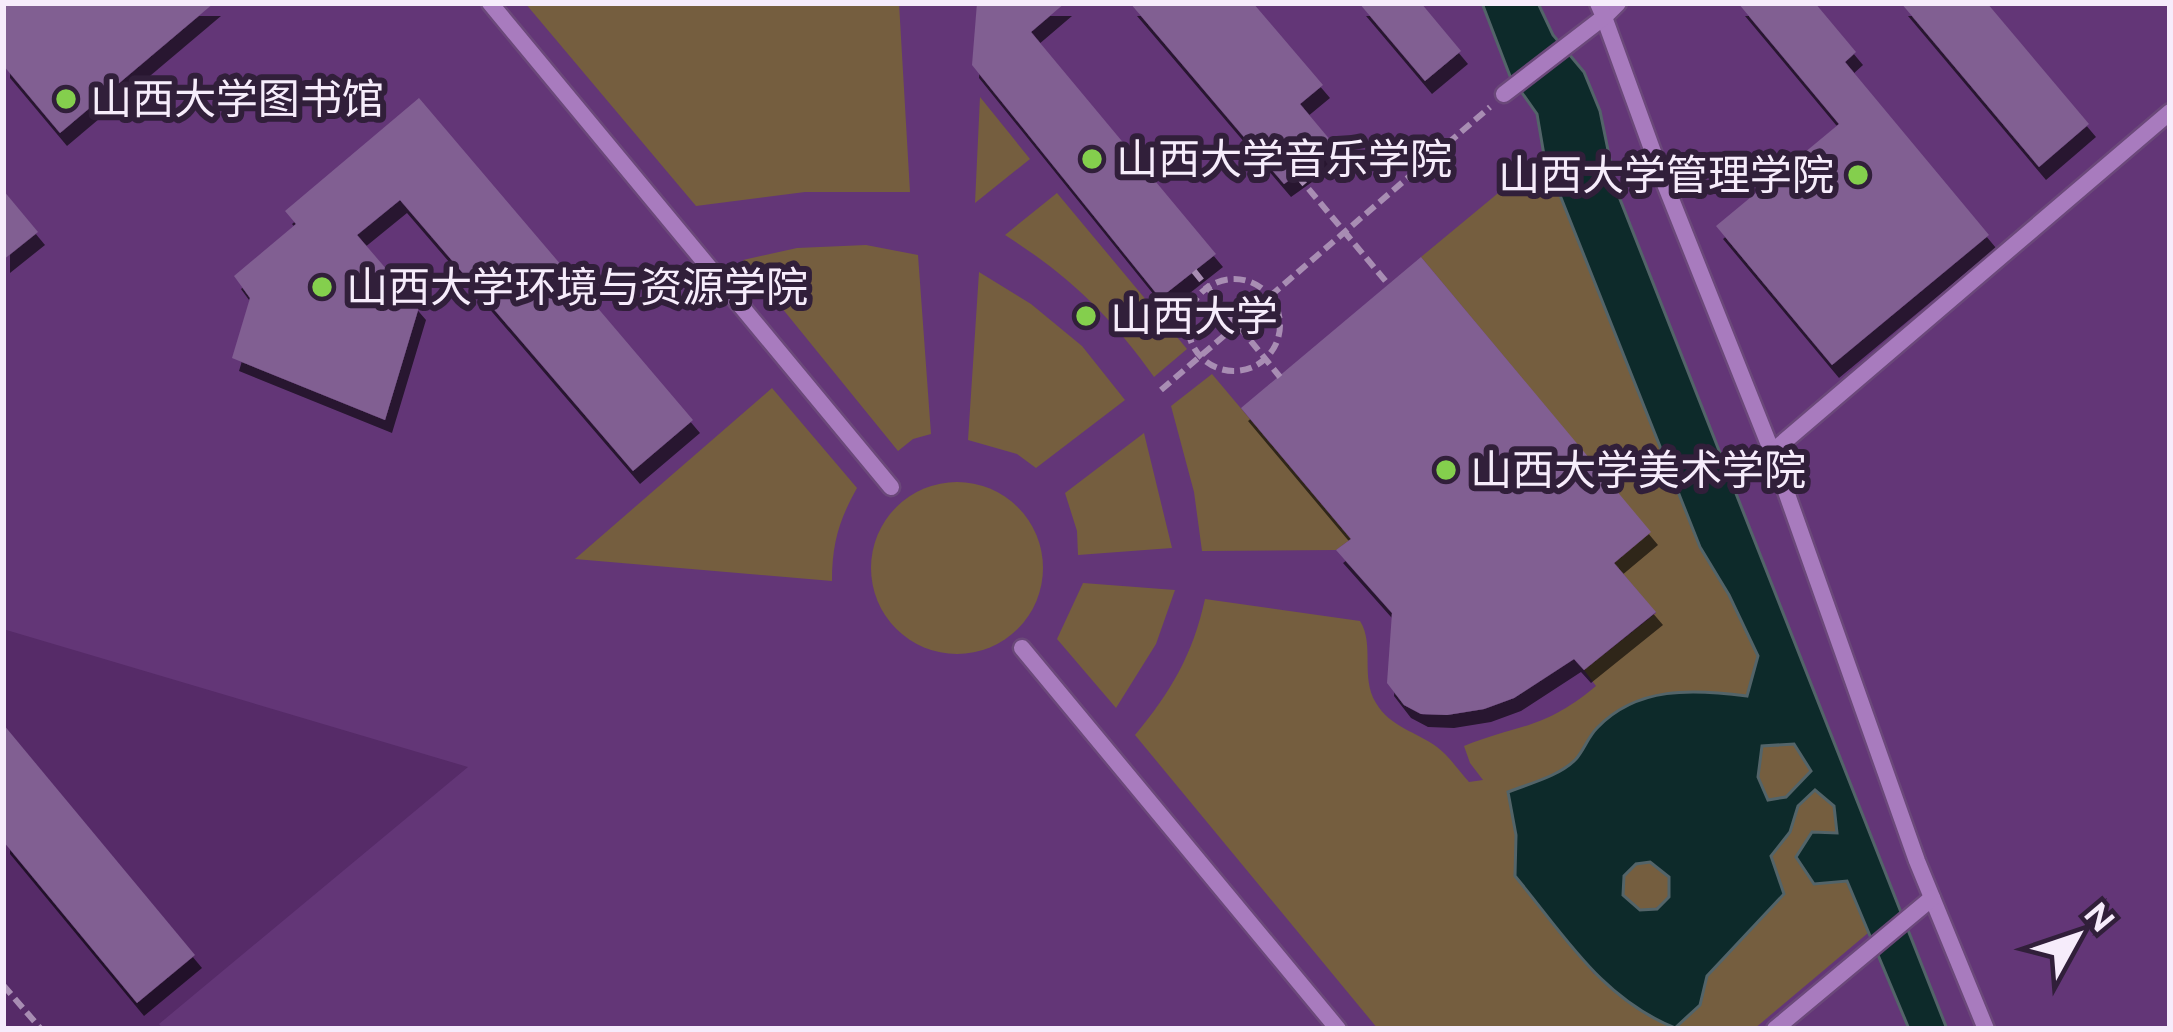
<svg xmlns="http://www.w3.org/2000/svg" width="2173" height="1032" font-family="Figtree,'Noto Sans SC',sans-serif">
  <defs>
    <filter id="shadow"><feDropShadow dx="7" dy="13" stdDeviation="0" flood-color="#0009"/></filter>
  </defs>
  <rect width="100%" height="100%" fill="#562b68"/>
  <path fill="#633677" d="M3,3h2167v1026h-2007l-4,-5 309,-257 -465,-138z"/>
  <g fill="#755e3f">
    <path d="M525,3h374l11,189h-105l-109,14z"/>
    <path d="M980,97l50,62 -55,44z"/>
    <path d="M1544,155l156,392 29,48 29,61 -11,40c-54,-7 -109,-10 -150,32 -9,9 -13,22 -21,31 -16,16 -47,24 -68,33l8,43v41l78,98 106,31 7,-28 77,-82 -13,-39 19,-24 8,-26 16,-17 20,17 13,75 21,52 -114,96h-376l-243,-294c36,-43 58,-81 70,-136l155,22c15,24 0,56 16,82 14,24 41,29 61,44 12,9 22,24 32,35l14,-2 -13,-17 -6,-17c58,-23 79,-16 132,-60l-12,-16 72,-57 -42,-50 36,-31 -229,-275z"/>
    <path d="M1057,193l130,156 -33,28c-43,-61 -86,-102 -149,-142z"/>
    <path d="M866,245l52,10 13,179 -18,5 -15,12 -155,-191 54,-12z"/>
    <path d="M979,272l52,32 51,42 43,54 -89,68 -19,-14 -49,-14z"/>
    <path d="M1212,374l139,165 -15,11 -134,1 -8,-59 -23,-86z"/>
    <path d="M772,388l85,100c-18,32 -25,56 -25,93l-257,-22z"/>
    <path d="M1144,433l28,115 -94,7 -1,-24 -12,-38z"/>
    <circle cx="957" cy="568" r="86"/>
    <path d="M1083,583l92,7 -19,54 -40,64 -59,-69z"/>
    <path d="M1794,744l17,27 -25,26 -19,3 -9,-23 5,-31z"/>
    <circle cx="1646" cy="886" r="24"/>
  </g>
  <path fill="#0d2a2a" stroke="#536469" stroke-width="3" fill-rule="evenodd" d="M1482,3h56l15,32 31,37 16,39 16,78 331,840h-38l-62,-148 -33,3 -18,-27 16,-25 25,1 -3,-27 -19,-16 -17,16 -8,26 -19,24 13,38 -77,82 -7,29 -25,23c-74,-30 -110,-92 -160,-152l1,-41 -8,-43c20,-8 52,-16 68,-33 8,-9 12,-22 21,-31 40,-42 96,-39 150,-32l11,-40 -29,-61 -29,-48 -156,-392 -7,-41 -27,-38zM1794,744l17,27 -25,26 -18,3 -10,-23 4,-31zM1650,862l19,15v20l-12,12 -17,1 -17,-15 1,-19 12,-12z"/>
  <g fill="#815f92" filter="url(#shadow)">
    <path d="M3,3h211l-154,130 -57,-68z"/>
    <path d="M977,3h88l-34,29 185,222 -56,44 -188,-233z"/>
    <path d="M1130,3h123l70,82 -23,19 36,43 -52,37z"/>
    <path d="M1359,3h62l40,48 -36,30z"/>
    <path d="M1738,3h77l41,49 -11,10 144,173 -157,130 -116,-139 123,-102z"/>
    <path d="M1901,3h86l102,121 -50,43z"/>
    <path d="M419,98l274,322 -60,51 -233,-271 -43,35 62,72 -34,113 -153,-62 18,-60 -16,-22 62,-52 -11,-13z"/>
    <path d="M3,190l35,42 -35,28z"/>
    <path d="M1421,257l230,275 -37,31 42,49 -72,58 -10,-11 -60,39 -30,11 -37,6 -26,-1 -17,-9 -17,-22 5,-70 -56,-63 15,-11 -110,-131z"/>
    <path d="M3,724l192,231 -58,48 -134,-162z"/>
  </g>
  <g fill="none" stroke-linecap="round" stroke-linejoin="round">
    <g stroke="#6b487a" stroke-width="21">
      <g id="lane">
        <path d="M490,3l401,484"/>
        <path d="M1618,3l-14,14 57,157 111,278 145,409 69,168"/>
        <path d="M1504,94l100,-77 -6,-14"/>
        <path d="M1772,452l398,-340"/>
        <path d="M1022,648l316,381"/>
        <path d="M1775,1029l157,-131"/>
      </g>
    </g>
    <g stroke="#a88db3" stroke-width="6" stroke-dasharray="12 6" stroke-linecap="butt">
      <path d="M1161,390l329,-283"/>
      <path d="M3,985l38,44"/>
    </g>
    <use href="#lane" stroke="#a87bbe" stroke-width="16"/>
    <g stroke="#a88db3" stroke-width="6" stroke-dasharray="12 6" stroke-linecap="butt">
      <path d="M1297,175l91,109"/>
      <path d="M1194,271l86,106"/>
      <circle cx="1234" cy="325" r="46"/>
    </g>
  </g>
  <g fill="#84cf4d" stroke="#311f3a" stroke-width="4.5">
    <circle cx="66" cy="99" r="12"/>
    <circle cx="1092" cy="159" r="12"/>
    <circle cx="1858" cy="175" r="12"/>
    <circle cx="322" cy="287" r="12"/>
    <circle cx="1086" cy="316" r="12"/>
    <circle cx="1446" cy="470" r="12"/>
  </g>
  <g text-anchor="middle" stroke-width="12" stroke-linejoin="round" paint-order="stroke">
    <g font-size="42" fill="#f6ecfb" stroke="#311f3a" text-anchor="start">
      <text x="90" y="114">山西大学图书馆</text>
      <text x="1116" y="174">山西大学音乐学院</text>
      <text x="1834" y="190" text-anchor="end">山西大学管理学院</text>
      <text x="346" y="302">山西大学环境与资源学院</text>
      <text x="1110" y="331">山西大学</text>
      <text x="1470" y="485">山西大学美术学院</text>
    </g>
  </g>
  <rect width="2173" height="1032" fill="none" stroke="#f6ecfb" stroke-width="12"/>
  <g transform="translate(2077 936) rotate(50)" stroke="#311f3a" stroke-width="9" paint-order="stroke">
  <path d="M0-9L21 45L0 30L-21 45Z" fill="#f6ecfb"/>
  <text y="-18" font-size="33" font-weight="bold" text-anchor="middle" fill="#f6ecfb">N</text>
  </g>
</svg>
